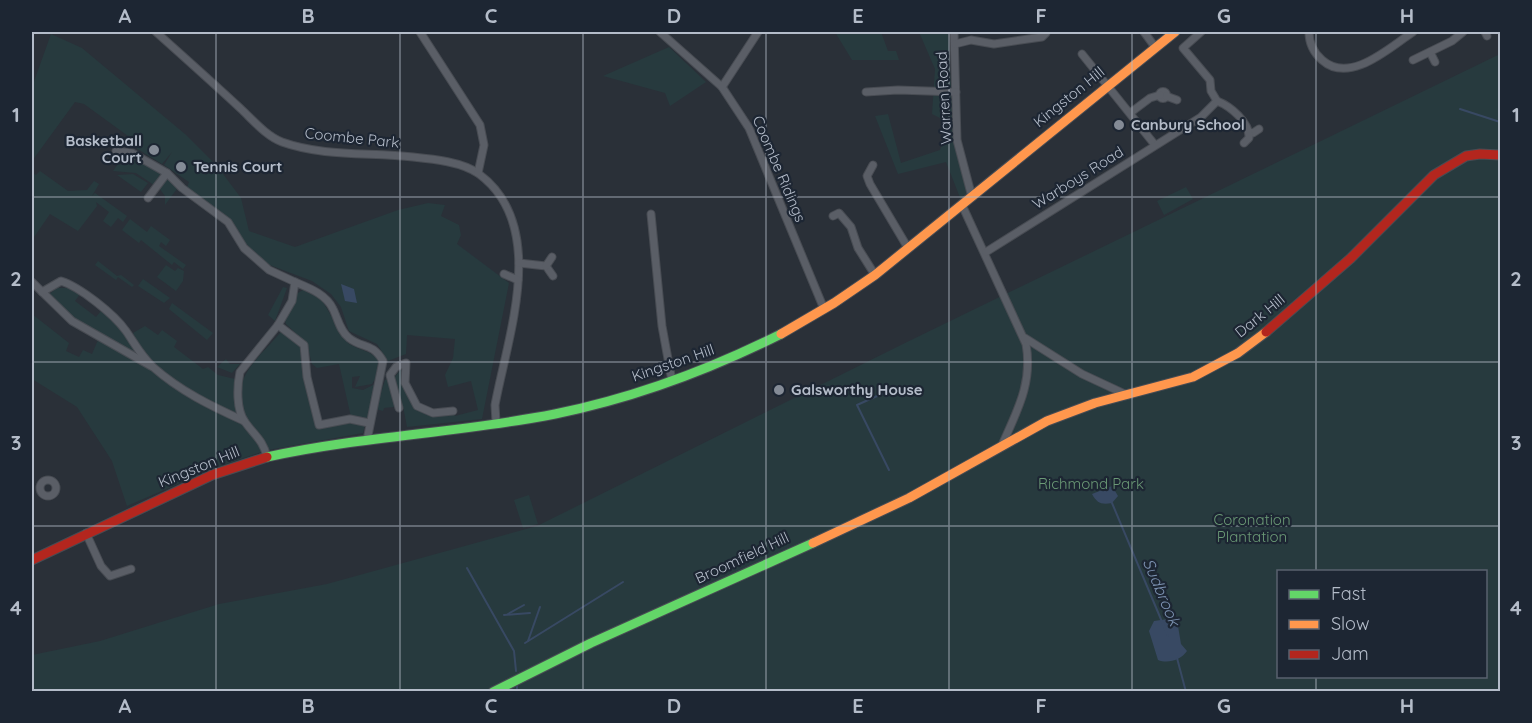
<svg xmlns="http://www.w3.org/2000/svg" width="1532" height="723" font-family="Quicksand,sans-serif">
  <rect width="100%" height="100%" fill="#2a3038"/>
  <g fill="#273a3e" fill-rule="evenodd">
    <path d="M835,32h46l7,19h8l3,9h-47z"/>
    <path d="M919,32h29l6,108 13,54 -6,6 -15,-38 -48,12 -23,-58 13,-2 13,49 39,-13 4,-15 -4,-17 -8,-4 3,-45z"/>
    <path d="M51,34l31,14 103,86 32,32 24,32 8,33 46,16 103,-37 30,-7 17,2 -4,11 18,9 2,10 -4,9 52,39 -27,136 -75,8 -4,-21 -19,2 -1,3 -7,-2 9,-29 9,-2 8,-10 7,31 9,10 36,4 1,3 23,-6 -7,-29 -23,6 -3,-12 8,-17 2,-19 -48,-4 -1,19 -18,7 -11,-17 -28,-13 -8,-24 -10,-13 -19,-13 -45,-17 -22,-21 -15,-24 -43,-31 2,-6 -25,-17 8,-13 -10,12 -26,-16 3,-4 -55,-40 -9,-2 -43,59v-74z"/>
    <path d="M669,47l37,35 -36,24 -5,-13 -62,-17z"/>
    <path d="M1500,54v637h-1468v-36l68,-14 119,-37 108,-20 210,-58 368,-183zM1278,572h208v104h-208z"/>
    <path d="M133,157l28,16 -7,12 -18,-12 -23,-2 5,-7 5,1z"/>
    <path d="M40,171l28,20 19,-1 7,-9 5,3 -7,12 3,-3 32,23 -4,6 -5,-4 -7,9 -8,-6 6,-9 -13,-10 1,4 -19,25 -28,-17 -18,26v-68l4,3z"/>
    <path d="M133,174l15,9 -7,9 -24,-17z"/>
    <path d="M168,178l11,8 -14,19v-9l-6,-8z"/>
    <path d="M1186,187l7,12 -29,16 -7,-14z"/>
    <path d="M130,219l17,13 4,-6 19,14 -4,6 -5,-4 -2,4 27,19 -3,4 -9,-7 -2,3 -31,-25 -2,3 -17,-13z"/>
    <path d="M98,261l19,15 4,-1 13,10 -2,2 -14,-10 -2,3 -21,-15z"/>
    <path d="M166,265l9,6 3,-3 6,3 -1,10 -7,10 -19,-14z"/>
    <path d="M143,279l27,19 -6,5 -26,-17z"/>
    <path d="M283,287l4,1 -12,33 -7,-6z"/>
    <path d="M57,288h12l11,6 -5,7 21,16 5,-6 22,20 18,27 -65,-37 -28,-26z"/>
    <path d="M303,290l18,9 27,44c16,11 46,9 24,41l-17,3 5,-11 -8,1v11l11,2 12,-6 -7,36 -17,-3 -12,-53 -22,4 -5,-4 -5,-20 -21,-20 -1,-4 11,-26z"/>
    <path d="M172,303l41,30 -6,7 -38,-31z"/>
    <path d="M32,314l37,29 -3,8 13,6 4,-7 9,4 6,-14 53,30 48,33 42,19 23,29 -52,18 -85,37 -15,-45 -35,-54 -45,-28z"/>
    <path d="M145,326l13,9 4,-5 15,11 -3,6 29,22 5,-2 10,8 17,4 4,37c-33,-16 -94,-45 -106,-83z"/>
    <path d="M281,332l16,11 6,9 14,74 31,-5 17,4 -2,8 -95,17c-4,-15 -16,-22 -23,-35 -18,-35 16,-59 36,-83z"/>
    <path d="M226,359l4,5h10l-8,9 -15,-6z"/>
    <path d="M529,495l9,29 -15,4 -9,-28z"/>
  </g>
  <g fill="#384963">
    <path d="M341,284l13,5 3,14 -12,-2z"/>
    <path d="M1112,486l6,10 -6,7c-11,2 -15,0 -20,-9z"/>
    <path d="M1168,619l10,7 3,18 6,7c-6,9 -19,13 -29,9l-9,-29 5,-10z"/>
  </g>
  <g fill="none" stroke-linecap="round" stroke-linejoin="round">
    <g stroke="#384963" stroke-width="2">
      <path d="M1460,109l40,13"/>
      <path d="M886,392l-29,13 32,65"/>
      <path d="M1112,503l56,133"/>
      <path d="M467,568l47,83 2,20"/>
      <path d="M508,614l16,-9"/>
      <path d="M504,615l26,-2"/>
      <path d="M528,641l12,-34"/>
      <path d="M525,643l98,-61"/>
      <path d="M1177,658l9,34"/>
      <path d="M517,684v8"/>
    </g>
    <g stroke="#484c53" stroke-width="9">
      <g id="street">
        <path d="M156,32c28,25 56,50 84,76 13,12 26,28 42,34 42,15 88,10 131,15 20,2 50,5 66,17 70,52 29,161 16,231l1,17"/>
        <path d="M420,32l60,93 4,20 -6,28"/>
        <path d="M660,32l62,55 27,41 75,181"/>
        <path d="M954,32l3,108 15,57"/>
        <path d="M1144,32l11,15"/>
        <path d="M1201,32l-18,16 27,32 1,11 6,10"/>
        <path d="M1309,32c0,11 5,21 13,28 28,25 68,-13 91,-28"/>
        <path d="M1485,32l2,4"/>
        <path d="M955,44l16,-4 23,4 48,-7 4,-4"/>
        <path d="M1430,52l5,10"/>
        <path d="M1082,54l73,91"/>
        <path d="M1413,60l39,-19 11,-9"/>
        <path d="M722,87l36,-55"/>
        <circle cx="1163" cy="95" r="3.5"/>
        <path d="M866,92l32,-2 58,2"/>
        <path d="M1166,96l11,4"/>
        <path d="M1130,113l20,-15 10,-3"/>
        <path d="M1249,132l4,1 6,-4"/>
        <path d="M116,151l16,2 35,20 15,15 46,34 16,26 16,14 9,8 26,12"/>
        <path d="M873,165l-6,11 3,8 38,64"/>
        <path d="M148,198l19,-25"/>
        <path d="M962,205l64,139c7,39 -9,67 -24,101"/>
        <path d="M651,214l11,112 10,55"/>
        <path d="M833,216l6,-3 12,14 7,21 17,27"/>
        <path d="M986,252l215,-135 16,-16c13,5 33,21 32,37l-5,5"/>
        <path d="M519,263l27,3 7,10"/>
        <path d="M546,266l6,-9"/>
        <path d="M504,274l14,6"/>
        <path d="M32,282l40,39 79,45"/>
        <path d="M42,292l19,-11c19,6 53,33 65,50 9,13 15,25 27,36 27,24 58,39 91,54"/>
        <path d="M278,325l26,20 3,32 12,48 31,-6 19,4"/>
        <path d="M1025,338l57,36 45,21"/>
        <path d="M399,408l-9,-33 6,-8 10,-4 -1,20 12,23 16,7 20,-2"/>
        <path d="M267,457c-4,-17 -12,-21 -22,-35 -9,-12 -8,-36 -5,-50l38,-47 14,-24 3,-19c14,6 31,12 38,27 5,10 7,22 16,29 14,11 23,4 34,23l-16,79"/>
        <circle cx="48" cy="488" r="8"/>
        <path d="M86,533l15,33 9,10 21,-7"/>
      </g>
    </g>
    <g stroke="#484c53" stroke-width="11">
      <g id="fast">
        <path d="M267,457c95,-21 193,-24 288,-43 79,-16 154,-44 226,-80"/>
        <path d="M493,692l98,-49 222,-100"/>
      </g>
    </g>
    <g stroke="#484c53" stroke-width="11">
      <g id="slow">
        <path d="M781,334l53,-31 41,-28 300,-243"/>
        <path d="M813,543l96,-45 138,-77 48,-18 98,-26 45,-24 28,-21"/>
      </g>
    </g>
    <g stroke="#484c53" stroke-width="11">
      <g id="jam">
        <path d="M1266,332l85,-74 83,-83 32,-19 14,-2 20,1"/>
        <path d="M32,560l180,-85 55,-18"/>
      </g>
    </g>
    <use href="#street" stroke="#5a5e66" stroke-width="7"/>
    <use href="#fast" stroke="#63d668" stroke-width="9"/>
    <use href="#slow" stroke="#ff974d" stroke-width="9"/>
    <use href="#jam" stroke="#b3261e" stroke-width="9"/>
  </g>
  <path fill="none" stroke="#b4bcc9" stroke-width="1.5" stroke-opacity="0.55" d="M216,32v660M400,32v660M583,32v660M766,32v660M949,32v660M1132,32v660M1316,32v540M32,197h1468M32,362h1468M32,526h1468M1316,676v16"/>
  <g fill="#848b96" stroke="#1d2633" stroke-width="2">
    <circle cx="1119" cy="125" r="6"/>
    <circle cx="154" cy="150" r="6"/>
    <circle cx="181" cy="167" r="6"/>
    <circle cx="779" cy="390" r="6"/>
  </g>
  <g text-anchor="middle" stroke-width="4.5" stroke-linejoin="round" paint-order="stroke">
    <g font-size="15" fill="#b4bcc9" stroke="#1d2633">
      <text transform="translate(1069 97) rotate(-39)" y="5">Kingston Hill</text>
      <text transform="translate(944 98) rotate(-93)" y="5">Warren Road</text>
      <text transform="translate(352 138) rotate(6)" y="5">Coombe Park</text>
      <text transform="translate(779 169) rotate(67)" y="5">Coombe Ridings</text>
      <text transform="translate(1078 178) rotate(-32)" y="5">Warboys Road</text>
      <text transform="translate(1260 316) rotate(-39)" y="5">Dark Hill</text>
      <text transform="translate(673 363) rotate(-19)" y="5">Kingston Hill</text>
      <text transform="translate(199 467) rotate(-22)" y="5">Kingston Hill</text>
      <text transform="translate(742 558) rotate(-25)" y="5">Broomfield Hill</text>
    </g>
    <g font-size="15" font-weight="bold" fill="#b4bcc9" stroke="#1d2633" text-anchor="start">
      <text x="1131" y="130">Canbury School</text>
      <text x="142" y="146" text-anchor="end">Basketball<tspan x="142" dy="17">Court</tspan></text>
      <text x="193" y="172">Tennis Court</text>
      <text x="791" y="395">Galsworthy House</text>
    </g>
    <g font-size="15" fill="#6b9a76" stroke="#1d2633">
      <text x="1091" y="489">Richmond Park</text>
      <text x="1252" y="525">Coronation<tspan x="1252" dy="17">Plantation</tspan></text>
    </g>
    <g font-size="16" font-style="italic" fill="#7c92b1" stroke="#1d2633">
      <text transform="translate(1162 592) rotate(67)" y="6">Sudbrook</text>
    </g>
  </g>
  <rect width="1532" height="723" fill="none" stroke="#1d2633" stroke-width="66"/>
  <rect x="1277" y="570" width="210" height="108" fill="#1d2633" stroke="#59626f" stroke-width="1.5"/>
  <rect x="1289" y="590" width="30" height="9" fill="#63d668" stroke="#59626f" stroke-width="1.5"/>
  <text x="1331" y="600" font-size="18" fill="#b4bcc9">Fast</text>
  <rect x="1289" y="620" width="30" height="9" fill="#ff974d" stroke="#59626f" stroke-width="1.5"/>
  <text x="1331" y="630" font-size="18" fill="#b4bcc9">Slow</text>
  <rect x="1289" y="650" width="30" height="9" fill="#b3261e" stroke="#59626f" stroke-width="1.5"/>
  <text x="1331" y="660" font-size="18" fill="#b4bcc9">Jam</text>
  <rect x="33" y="33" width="1466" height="657" fill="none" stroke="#b4bcc9" stroke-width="2"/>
  <g font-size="20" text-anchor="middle" font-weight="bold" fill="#b4bcc9">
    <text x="125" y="23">A</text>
    <text x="308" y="23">B</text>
    <text x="491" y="23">C</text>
    <text x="674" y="23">D</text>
    <text x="858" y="23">E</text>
    <text x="1041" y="23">F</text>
    <text x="1224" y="23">G</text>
    <text x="1407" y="23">H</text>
    <text x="16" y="122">1</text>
    <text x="1516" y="122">1</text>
    <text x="16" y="286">2</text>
    <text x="1516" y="286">2</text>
    <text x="16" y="450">3</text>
    <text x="1516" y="450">3</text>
    <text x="16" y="615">4</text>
    <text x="1516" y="615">4</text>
    <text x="125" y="713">A</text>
    <text x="308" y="713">B</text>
    <text x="491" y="713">C</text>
    <text x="674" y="713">D</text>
    <text x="858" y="713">E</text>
    <text x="1041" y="713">F</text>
    <text x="1224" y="713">G</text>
    <text x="1407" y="713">H</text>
  </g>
</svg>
